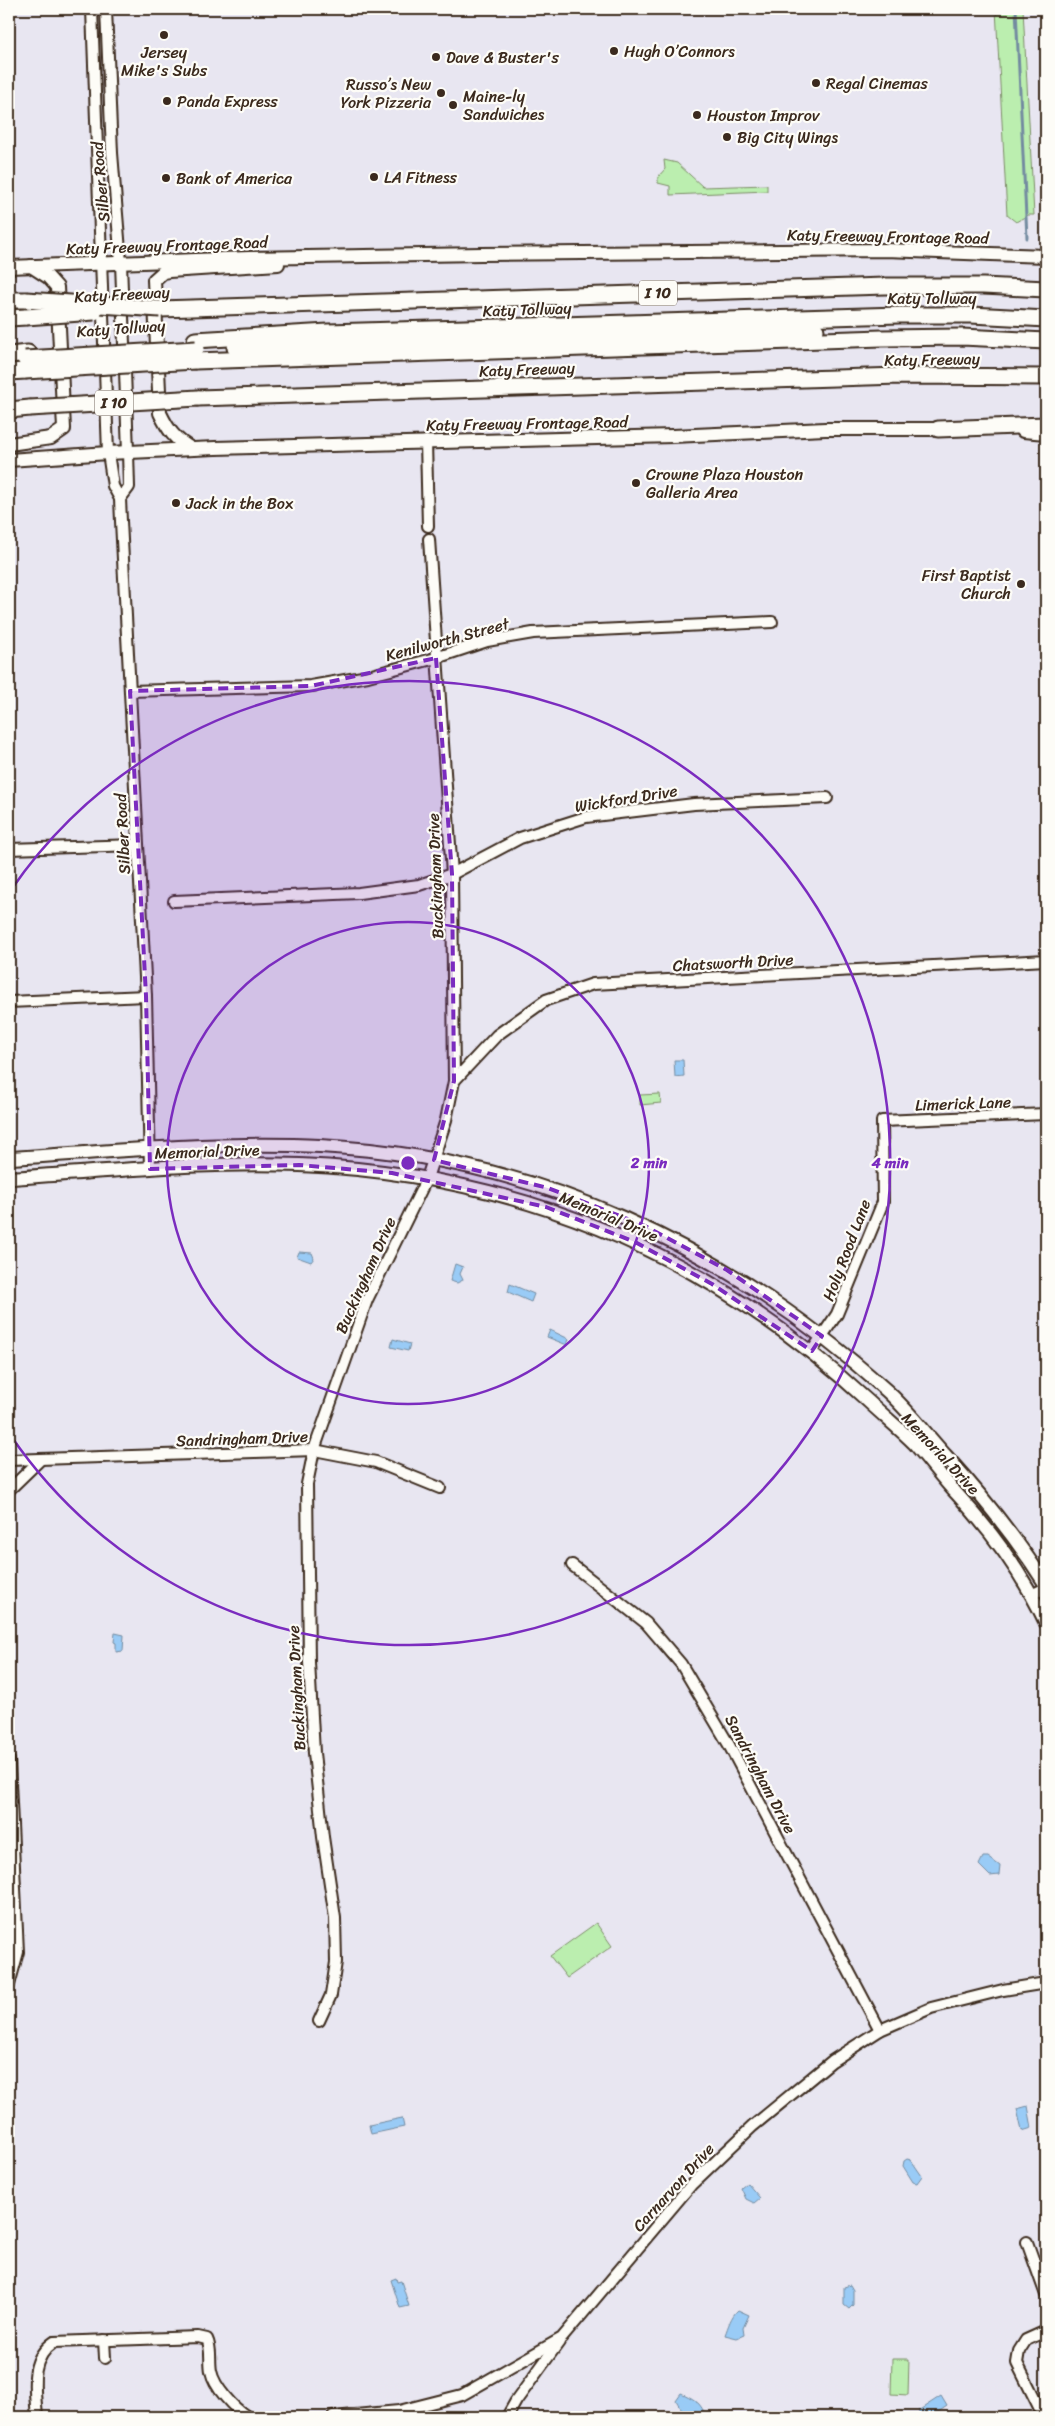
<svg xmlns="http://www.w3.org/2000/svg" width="1055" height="2426" font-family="Sriracha,sans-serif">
  <rect width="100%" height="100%" fill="#e8e6f1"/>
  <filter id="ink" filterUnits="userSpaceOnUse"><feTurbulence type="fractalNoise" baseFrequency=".02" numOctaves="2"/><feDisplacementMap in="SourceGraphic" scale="10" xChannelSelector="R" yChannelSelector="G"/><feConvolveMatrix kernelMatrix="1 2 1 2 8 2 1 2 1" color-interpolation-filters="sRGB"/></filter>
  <g filter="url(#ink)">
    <g fill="#bbeeaf" stroke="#7b8c66">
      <path d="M996,9h27l11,206h-6l-12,7 -9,-7z"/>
      <path d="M664,160l13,3 26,24 64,-2v6l-97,4v-9l-12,-3v-6l7,-8z"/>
      <path d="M660,1094l1,9 -21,2v-10z"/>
      <path d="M596,1923l16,23 -45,32 -17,-22z"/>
      <path d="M892,2359h17l-1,36 -17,-1z"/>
    </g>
    <g fill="#99cbf6" stroke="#738ba0">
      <path d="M674,1060h9l1,16 -9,1z"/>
      <path d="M299,1252l13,1 2,5 -3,4 -14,-5z"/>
      <path d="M455,1264l8,3 -3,7 3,6 -6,3 -7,-2z"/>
      <path d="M510,1284l24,10 -3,8 -23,-10z"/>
      <path d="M550,1330l19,9 -2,6 -20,-8z"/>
      <path d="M393,1339l17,5 -2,7 -17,-4z"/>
      <path d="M115,1633l9,2 -1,16 -7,1v-9l-2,-1z"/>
      <path d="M983,1857h5l12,9 -1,9 -9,1 -11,-11z"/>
      <path d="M1028,2106l4,22 -10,3 -5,-22z"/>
      <path d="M402,2118l2,9 -33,7 -2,-9z"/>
      <path d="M907,2159l4,1 11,16 -5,7 -4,-1 -10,-16 1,-5z"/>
      <path d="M747,2183l13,15 -6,5 -8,-4 -5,-11z"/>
      <path d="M396,2278l1,4 4,-1 8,25 -9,2 -9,-28z"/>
      <path d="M850,2285l3,5v15l-4,4 -5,-4v-18z"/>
      <path d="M738,2310l11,5 -6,13 1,7 -7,3 -12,-3c3,-8 6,-19 13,-25z"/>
      <path d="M681,2393c11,5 18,8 23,19l-4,5c-12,0 -19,-7 -24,-17z"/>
      <path d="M941,2396l6,10 -16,11h-9l-4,-6z"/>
    </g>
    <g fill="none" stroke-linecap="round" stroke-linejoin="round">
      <path stroke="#738ba0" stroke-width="3" d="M1016,9l11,229"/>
      <g stroke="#3b2a1e" stroke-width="14">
        <g id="minor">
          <path d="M92,9l16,444 5,33 7,13 1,22 25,475 4,173"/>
          <path d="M106,9l6,144 9,110 7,189 1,35 -9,12"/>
          <path d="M426,441l2,85"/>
          <path d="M130,691l181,-5 57,-10 68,-18 51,-17 46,-8 239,-11"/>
          <path d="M9,849l128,-4"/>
          <path d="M174,901l185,-8 60,-8 33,-11 68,-36 66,-21 108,-13 133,-6"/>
          <path d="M9,1002l137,-6"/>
          <path d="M454,1081l43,-46 49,-35 47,-16 453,-24"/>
          <path d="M812,1351l25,-37 46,-112 -1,-81 164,-7"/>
          <path d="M9,1460l305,-10 62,12 64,26"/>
          <path d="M9,1490l31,-30"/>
          <path d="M572,1565l74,58 35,41 48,81 151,285"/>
          <path d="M1033,1594l13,-6"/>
          <path d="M9,1760l9,192 -9,33"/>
          <path d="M319,2021l12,-26 5,-33 -1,-44 -12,-81 -9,-84 -5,-91 -2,-178 7,-34 53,-150 60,-122 19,-58 8,-39 -2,-207 -23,-335"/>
          <path d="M1027,2242l19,53"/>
          <path d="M104,2340l1,18"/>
          <path d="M37,2417c-2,-28 -9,-57 17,-75l144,-5 9,2c5,10 2,21 4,32 3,16 23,38 37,46"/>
          <path d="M333,2417l66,-6 63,-16 100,-57 129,-153 62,-59 79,-65 48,-31 51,-22 72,-18 43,-7"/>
          <path d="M507,2417l9,-16 43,-59"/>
          <path d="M1044,2417l-27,-54 2,-12 7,-11 20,-9"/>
        </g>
      </g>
      <g stroke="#3b2a1e" stroke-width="16">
        <g id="major">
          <path d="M9,267l240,-9 232,-4 405,-4 160,6"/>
          <path d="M1023,431l23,2"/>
          <path d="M9,444l42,-6 13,-9 -7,-142 -9,-10 -17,-11"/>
          <path d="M192,449c-17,-9 -24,-19 -32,-36l-6,-133 9,-8 6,-1 109,-7"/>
          <path d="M9,460l99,-7 107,-5 458,-12 152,-7h123"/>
          <path d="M9,1158c103,-6 208,-17 311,-12 216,11 407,101 567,245 21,19 40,44 60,66 36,40 70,82 99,128"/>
          <path d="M9,1178c96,-6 194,-17 291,-13 220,9 408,88 569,237 15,14 31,27 45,41 15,17 28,35 43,51 36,39 67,82 89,129"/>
        </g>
      </g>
      <g stroke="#3b2a1e" stroke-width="19">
        <g id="highway">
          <path d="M9,300h17"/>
          <path d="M160,309l725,-23h98l63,3"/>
          <path d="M9,318l17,-1"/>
          <path d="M195,340l133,-8 571,-17h72l75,4"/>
          <path d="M235,348l581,-18"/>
          <path d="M9,355l19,-2"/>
          <path d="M195,361l687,-23 80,-1 84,4"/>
          <path d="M9,372l16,-1"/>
          <path d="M198,398l701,-22 147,1"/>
          <path d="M9,410l21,-2"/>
          <path d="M938,429l108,-4"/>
        </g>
      </g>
      <use href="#minor" stroke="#fdfcf7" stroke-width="10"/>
      <use href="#major" stroke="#fdfcf7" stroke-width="12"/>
      <use href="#highway" stroke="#fdfcf7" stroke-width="15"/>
      <g stroke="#3b2a1e" stroke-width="19" stroke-linecap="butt">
        <g id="highway-bridge">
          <path d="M26,300l134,9"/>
          <path d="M26,317l68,-5"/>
          <path d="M25,359l171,-10"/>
          <path d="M25,371l170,-10"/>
          <path d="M30,408l168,-10"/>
        </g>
      </g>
      <use href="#highway-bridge" stroke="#fdfcf7" stroke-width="15"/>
    </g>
  </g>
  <path fill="#7b2cbf" fill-opacity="0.2" stroke="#7b2cbf" stroke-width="4" stroke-dasharray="10 6" stroke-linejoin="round" d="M436,658l16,216 2,207 -20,79 114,28 95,37 84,45 95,66 -10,15 -100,-67 -77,-42 -89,-35 -154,-34 -93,-8 -149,4 -4,-173 -16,-305 181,-5z"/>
  <g fill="none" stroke="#7b2cbf" stroke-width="2.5">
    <circle cx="408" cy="1163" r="241"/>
    <path d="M11 890A482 482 0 1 1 11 1436"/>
  </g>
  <g fill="#3b2a1e" stroke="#fdfcf7" stroke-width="2">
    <circle cx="164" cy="35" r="5"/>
    <circle cx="614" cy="51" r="5"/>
    <circle cx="436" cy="57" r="5"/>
    <circle cx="816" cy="83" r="5"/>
    <circle cx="441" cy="93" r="5"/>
    <circle cx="167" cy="101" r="5"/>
    <circle cx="453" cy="105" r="5"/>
    <circle cx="697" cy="115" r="5"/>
    <circle cx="727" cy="137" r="5"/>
    <circle cx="374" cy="177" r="5"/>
    <circle cx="166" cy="178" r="5"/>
    <circle cx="636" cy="483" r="5"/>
    <circle cx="176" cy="503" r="5"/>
    <circle cx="1021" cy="584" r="5"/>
  </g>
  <g text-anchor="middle" stroke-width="4.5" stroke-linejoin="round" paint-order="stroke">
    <g fill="#fdfcf7" stroke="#75695f" stroke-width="1">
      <rect x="639" y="280.5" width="38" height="25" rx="4"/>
      <rect x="95" y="390.5" width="38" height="25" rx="4"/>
    </g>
    <g font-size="15" font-weight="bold" fill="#3b2a1e">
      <text x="658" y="298">I 10</text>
      <text x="114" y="408">I 10</text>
    </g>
    <g font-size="16" fill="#3b2a1e" stroke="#fdfcf7" text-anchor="start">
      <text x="624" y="57">Hugh O’Connors</text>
      <text x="164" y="58" text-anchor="middle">Jersey<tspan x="164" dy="18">Mike's Subs</tspan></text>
      <text x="446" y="63">Dave &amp; Buster's</text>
      <text x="826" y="89">Regal Cinemas</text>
      <text x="431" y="90" text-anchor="end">Russo’s New<tspan x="431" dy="18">York Pizzeria</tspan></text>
      <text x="463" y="102">Maine-ly<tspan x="463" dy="18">Sandwiches</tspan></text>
      <text x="177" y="107">Panda Express</text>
      <text x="707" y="121">Houston Improv</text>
      <text x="737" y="143">Big City Wings</text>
      <text x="384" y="183">LA Fitness</text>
      <text x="176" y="184">Bank of America</text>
      <text x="646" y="480">Crowne Plaza Houston<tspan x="646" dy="18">Galleria Area</tspan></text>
      <text x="186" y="509">Jack in the Box</text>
      <text x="1011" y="581" text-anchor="end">First Baptist<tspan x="1011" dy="18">Church</tspan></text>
    </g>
    <g font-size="16" fill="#3b2a1e" stroke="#fdfcf7">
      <text transform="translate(100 182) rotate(-95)" y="6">Silber Road</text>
      <text transform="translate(888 236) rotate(1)" y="6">Katy Freeway Frontage Road</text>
      <text transform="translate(167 245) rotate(-2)" y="6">Katy Freeway Frontage Road</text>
      <text transform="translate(122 294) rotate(-3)" y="6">Katy Freeway</text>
      <text x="932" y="304">Katy Tollway</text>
      <text transform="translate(527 309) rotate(-2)" y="6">Katy Tollway</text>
      <text transform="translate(121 328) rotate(-4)" y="6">Katy Tollway</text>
      <text transform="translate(932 359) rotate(-1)" y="6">Katy Freeway</text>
      <text transform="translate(527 369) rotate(-2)" y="6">Katy Freeway</text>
      <text transform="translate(527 423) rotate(-1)" y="6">Katy Freeway Frontage Road</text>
      <text transform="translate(447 639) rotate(-15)" y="6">Kenilworth Street</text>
      <text transform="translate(626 798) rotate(-9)" y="6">Wickford Drive</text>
      <text transform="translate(122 834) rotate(-93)" y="6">Silber Road</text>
      <text transform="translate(435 876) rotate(-92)" y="6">Buckingham Drive</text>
      <text transform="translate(733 962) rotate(-3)" y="6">Chatsworth Drive</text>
      <text transform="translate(963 1103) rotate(-2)" y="6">Limerick Lane</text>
      <text transform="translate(207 1151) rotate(-2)" y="6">Memorial Drive</text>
      <text transform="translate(609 1216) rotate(23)" y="6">Memorial Drive</text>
      <text transform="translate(846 1250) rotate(-69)" y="6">Holy Rood Lane</text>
      <text transform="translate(365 1275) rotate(-66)" y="6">Buckingham Drive</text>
      <text transform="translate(242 1438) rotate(-2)" y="6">Sandringham Drive</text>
      <text transform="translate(941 1453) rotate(47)" y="6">Memorial Drive</text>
      <text transform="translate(296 1688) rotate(-93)" y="6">Buckingham Drive</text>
      <text transform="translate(761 1774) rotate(62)" y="6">Sandringham Drive</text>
      <text transform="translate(673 2187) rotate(-48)" y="6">Carnarvon Drive</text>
    </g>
  </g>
  <circle cx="408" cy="1163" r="8" fill="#7b2cbf" stroke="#fdfcf7" stroke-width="2.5"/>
  <g font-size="15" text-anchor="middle" font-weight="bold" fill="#7b2cbf" stroke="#fdfcf7" stroke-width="4.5" stroke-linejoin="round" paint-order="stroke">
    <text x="649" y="1168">2 min</text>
    <text x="890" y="1168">4 min</text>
  </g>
  <rect width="1055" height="2426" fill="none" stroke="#fdfcf7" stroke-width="30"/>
  <rect x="15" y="15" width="1025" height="2396" fill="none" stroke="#3b2a1e" stroke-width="2" filter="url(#ink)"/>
</svg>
